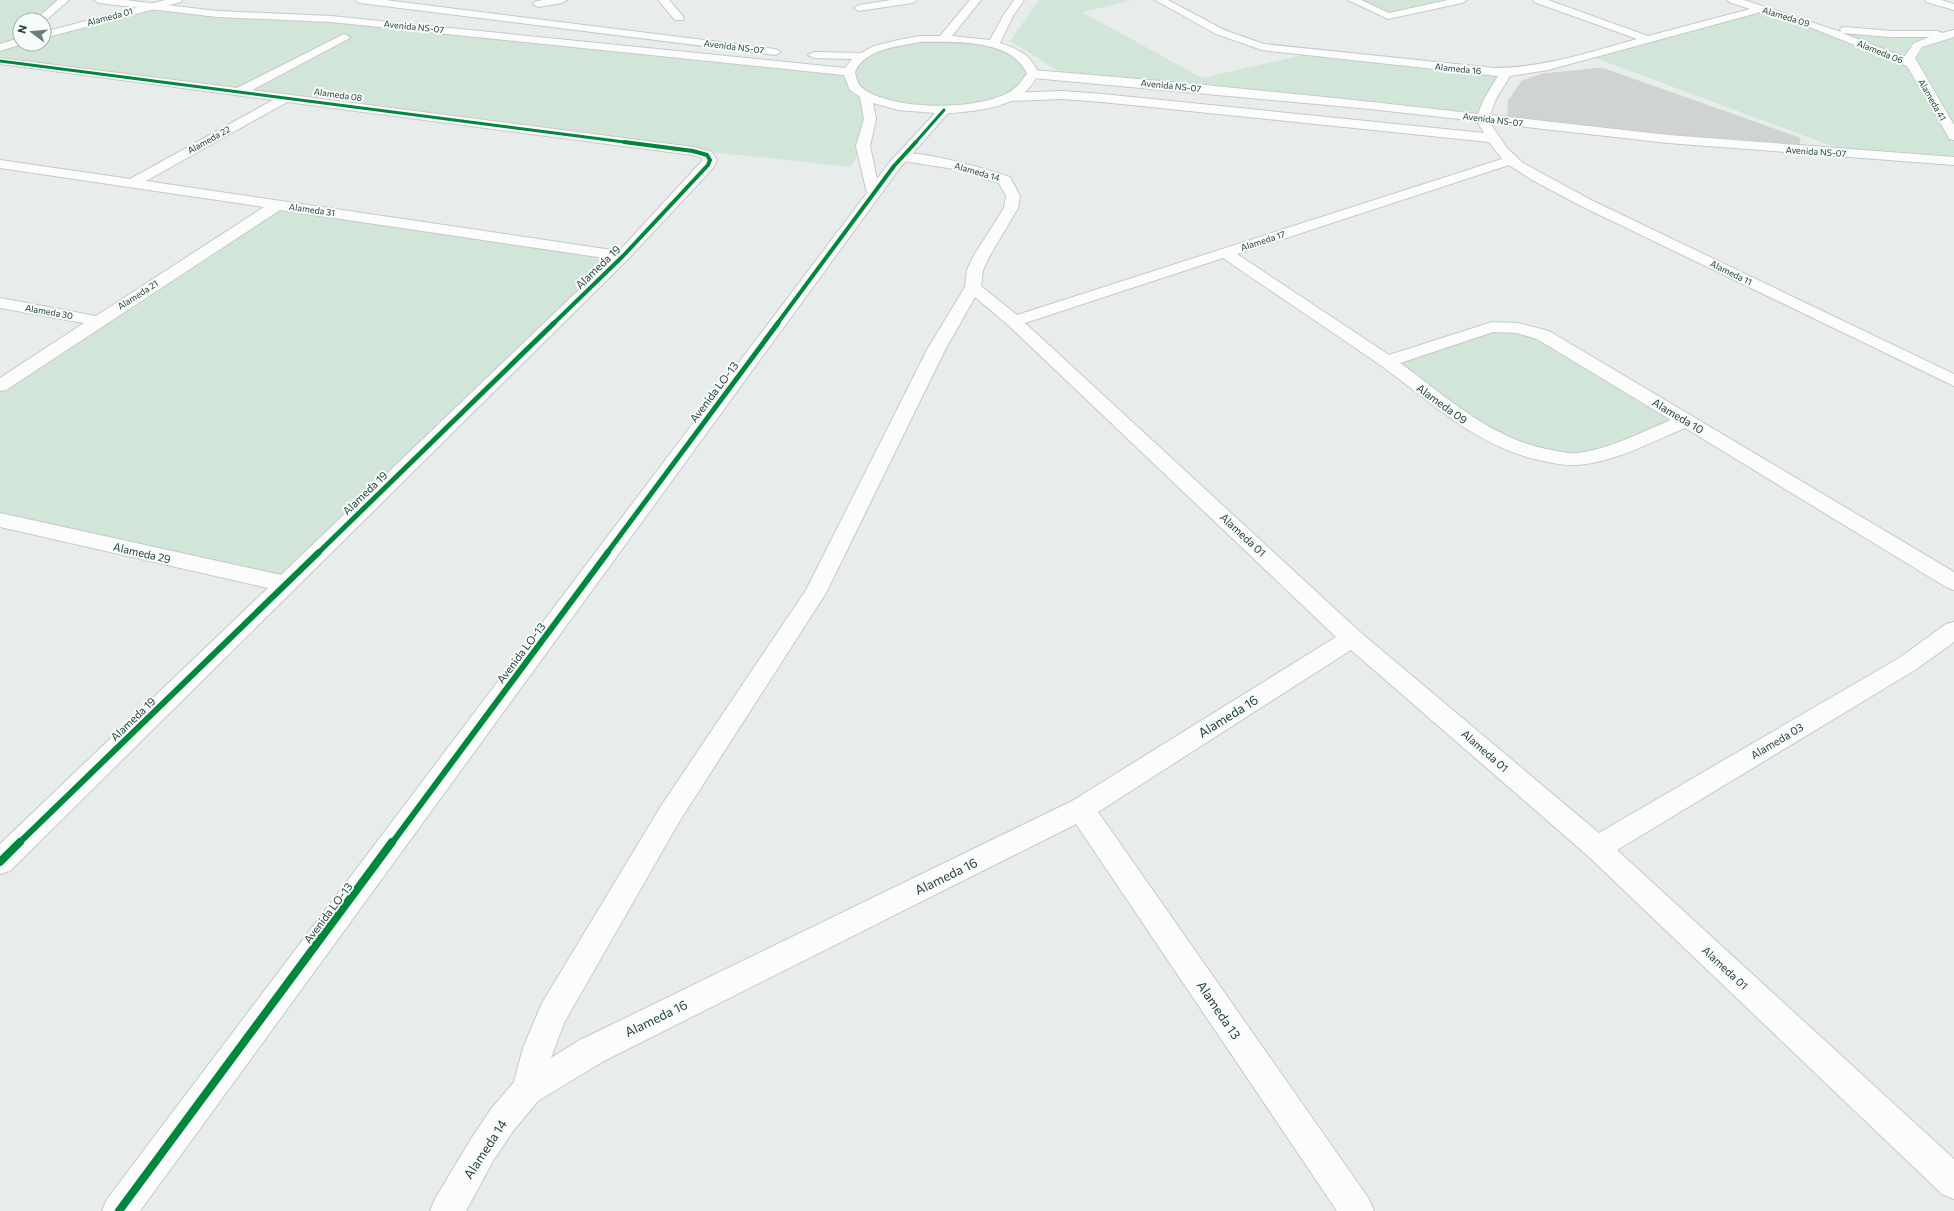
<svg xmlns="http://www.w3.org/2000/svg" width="1954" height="1211" font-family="Commissioner,sans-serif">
  <rect width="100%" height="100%" fill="#e8edeb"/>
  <g fill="#d1e6d8">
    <path d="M0,0h64l-24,20h-20v17l-7,5 7,2h24v-9l110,-29 181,11 514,55 14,-16 43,-14 56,-3 53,13 18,22 -11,16 -46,17 -80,-1 -30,-10 -3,50 -12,21 -177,-19 -674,-87z"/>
    <path d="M1039,0h94l-51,12 120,66 109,-25 195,19 -24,47 -415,-43 -57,-35z"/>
    <path d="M1355,0h89l-59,15z"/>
    <path d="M1760,9c19,6 37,13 56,17 45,10 92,8 138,7v128l-101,-7 -263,-98z"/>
    <path d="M277,205l346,51 -338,328 -285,-64v-132z"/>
    <path d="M1492,327l38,3 156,91 -89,34 -47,1 -42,-11 -122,-83z"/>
  </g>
  <path fill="#cfd4d2" stroke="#d1d6d4" d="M1602,68l198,70 -1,6 -131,-10 -160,-18v-15l14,-20 20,-7z"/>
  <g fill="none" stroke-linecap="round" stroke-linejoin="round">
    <g stroke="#c5cac8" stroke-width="2">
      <g id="minor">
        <path d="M58,0h11l-25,22v-2h-9z"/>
        <path d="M165,0h17l-1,2 -137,36v-6z"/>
        <path d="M355,0h30l390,49 6,3 -6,3 -415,-52z"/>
        <path d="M543,0h24l-5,3 -24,4 -5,-3 1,-2z"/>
        <path d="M658,0h11l14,16 1,2 -1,2h-8z"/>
        <path d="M891,0h26l-5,3 -53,8 -5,-3 5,-3z"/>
        <path d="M1155,0h13l56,30 40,14 230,24c49,0 96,-16 143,-29l-103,-37 -1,-2h15l100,36 102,-27 -21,-7 -1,-2h16l97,32 -1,-2 1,-2 4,-1 46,4h46l5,2 12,-3v7l-32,10 -7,11 39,67v15l-5,-1 -1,-3 -41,-70 -95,-38 -51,-16 -213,58 -38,6 -14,23 -6,16 178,20 286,22v8l-286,-22 -178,-20 17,25 16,15 68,37 363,174v12l-373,-180 -49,-26 -23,-15 -272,89 152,101 103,-33 26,1 31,8 405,241v18l-8,-3 -261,-159c-34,14 -72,35 -109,37 -14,1 -28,-3 -42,-6 -64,-17 -106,-60 -158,-97 -51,-35 -102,-69 -153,-104l-198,65 335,309 239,201 300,-175 47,-34 8,-2v20l-39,28 -298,180 337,309v40l-12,-5 -354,-338 -237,-206 -253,162 271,387 5,12h-37l-261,-387 -474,238 -64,39 -25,30 -20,30 -27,50h-36l5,-12 36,-60 20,-30 23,-27 9,-34 19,-45 119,-197 145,-216 121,-240 38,-63 2,-17 6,-13 31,-49 2,-12 -7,-13 -45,-14 -57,-9 -2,-3 2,-3c22,-5 90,15 113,23l10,19 -2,12 -29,49 -6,13 -2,16 36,29 485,-156 -13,-17 -387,-40 -40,-3 -51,2 -6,-4 6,-4 51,-2 40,3 382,39 -7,-12 -107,-12 -337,-31 -6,-4 6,-4c149,12 297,27 445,44l6,-15 14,-23 -236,-26 -46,-16zM1842,33l49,4h39l-16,6 -10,14zM975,297l33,28 328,312 -264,164 -492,239 -29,18 13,-35 115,-201 147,-229 119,-243zM1493,332l24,1 20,6 134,81c-29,12 -60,28 -92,33 -9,1 -18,-1 -27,-3 -60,-10 -105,-53 -152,-87z"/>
        <path d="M1348,0h13l28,13 59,-13h19l-5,3 -74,16z"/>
        <path d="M1925,0h16l13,4v6l-28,-8z"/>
        <path d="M344,34l6,3 -2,2 -96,51 441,57 19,5 5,8 -4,8 -85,91 -618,612 -10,3v-30l268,-256 -268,-61v-14l281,62 330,-316 -331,-49 -274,180 -6,1v-13l84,-55 -84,-15v-10l96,18 168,-109 -264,-39v-8l130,19 143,-79 -273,-36v-6l237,30zM287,102l405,53 10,3 1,2 -84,91 -473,-70z"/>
        <path d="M20,38v6h2l-22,7v-7z"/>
      </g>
    </g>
    <g stroke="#c5cac8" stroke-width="2">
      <path id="tertiary" d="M94,0h31l92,11 114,5 514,52 7,-9 -38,-1 -6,-3 6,-3 47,1 13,-7 24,-6 22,-4h20l30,-36h11l-29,36 38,4 13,-24 11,-16h10l-11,16 -13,27c20,7 30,11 39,31 -4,6 -10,15 -16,20 -18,14 -53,18 -75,19l-49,56 -759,1042h-38l5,-12 760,-1006 -11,-47 8,-27 -4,-22 -10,-7 -6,-15 -513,-53 -114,-5 -118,-14zM920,42c32,0 92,-4 107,32 -4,4 -7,10 -12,14 -28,24 -128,24 -155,-2 -3,-3 -4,-10 -5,-14 9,-23 44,-26 65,-30zM873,103l25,7 37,3 -46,50 -12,16 -7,-33 6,-27z"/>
    </g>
    <use href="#minor" fill="#fcfcfc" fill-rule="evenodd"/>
    <use href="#tertiary" fill="#fcfcfc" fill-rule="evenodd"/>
    <g stroke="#f7fbf9" stroke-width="4.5">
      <g id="cycleway-far4">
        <path d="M0,61l632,82"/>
        <path d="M915,143l29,-33"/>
      </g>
    </g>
    <g stroke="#f7fbf9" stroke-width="5.5">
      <g id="cycleway-far3">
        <path d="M553,324l70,-68 85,-91 2,-5 -3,-5 -14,-4 -69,-9"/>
        <path d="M777,324l117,-158 22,-24"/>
      </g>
    </g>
    <g stroke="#f7fbf9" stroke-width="7">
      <g id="cycleway-far2">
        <path d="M318,553l236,-230"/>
        <path d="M607,553l171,-230"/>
      </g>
    </g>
    <g stroke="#f7fbf9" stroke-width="9">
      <g id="cycleway-far1">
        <path d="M19,843l300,-291"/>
        <path d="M392,843l216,-291"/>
      </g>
    </g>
    <g stroke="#f7fbf9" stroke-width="10">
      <g id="cycleway">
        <path d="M0,862l20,-20"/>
        <path d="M119,1211l273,-369"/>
      </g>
    </g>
    <use href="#cycleway-far4" stroke="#00873e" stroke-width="3"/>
    <use href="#cycleway-far3" stroke="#00873e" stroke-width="4"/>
    <use href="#cycleway-far2" stroke="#00873e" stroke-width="5"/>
    <use href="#cycleway-far1" stroke="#00873e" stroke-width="6"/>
    <use href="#cycleway" stroke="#00873e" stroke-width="8"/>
  </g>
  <g text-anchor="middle" stroke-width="4" stroke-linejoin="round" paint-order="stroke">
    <g font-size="9" fill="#24423a" stroke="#f7fbf9">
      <text transform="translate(110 17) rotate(-15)" y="3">Alameda 01</text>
      <text transform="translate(1786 17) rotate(17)" y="3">Alameda 09</text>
      <text transform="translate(414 27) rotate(6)" y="3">Avenida NS-07</text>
      <text transform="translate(734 47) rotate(7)" y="3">Avenida NS-07</text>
      <text transform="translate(1880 52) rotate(22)" y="3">Alameda 06</text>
      <text transform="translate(1458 69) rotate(6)" y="3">Alameda 16</text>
      <text transform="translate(1171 86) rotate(6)" y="3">Avenida NS-07</text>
      <text transform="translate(338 95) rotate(8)" y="3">Alameda 08</text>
      <text transform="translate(1932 100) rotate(60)" y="3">Alameda 41</text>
      <text transform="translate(1493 120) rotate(7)" y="3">Avenida NS-07</text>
      <text transform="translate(209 140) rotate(-29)" y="3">Alameda 22</text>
      <text transform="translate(1816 152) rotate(4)" y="3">Avenida NS-07</text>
      <text transform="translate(977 172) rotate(16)" y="3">Alameda 14</text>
      <text transform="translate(312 210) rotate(8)" y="3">Alameda 31</text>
      <text transform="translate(1263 241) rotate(-18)" y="3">Alameda 17</text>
      <text transform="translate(1731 273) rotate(26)" y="3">Alameda 11</text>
      <text transform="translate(138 295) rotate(-33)" y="3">Alameda 21</text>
      <text transform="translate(49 312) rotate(10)" y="3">Alameda 30</text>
    </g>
    <g font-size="11" fill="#24423a" stroke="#f7fbf9">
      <text transform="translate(598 267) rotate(-44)" y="4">Alameda 19</text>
      <text transform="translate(714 392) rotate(-53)" y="4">Avenida LO-13</text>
      <text transform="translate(1442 404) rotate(36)" y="4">Alameda 09</text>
      <text transform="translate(1678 416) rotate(31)" y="4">Alameda 10</text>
      <text transform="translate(365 493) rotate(-44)" y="4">Alameda 19</text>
      <text transform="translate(1243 535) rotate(43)" y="4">Alameda 01</text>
      <text transform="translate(142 553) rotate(13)" y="4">Alameda 29</text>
      <text transform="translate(521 653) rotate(-53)" y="4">Avenida LO-13</text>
      <text transform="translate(133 719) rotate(-44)" y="4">Alameda 19</text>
      <text transform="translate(1777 741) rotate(-31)" y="4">Alameda 03</text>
      <text transform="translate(1485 751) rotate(41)" y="4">Alameda 01</text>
      <text transform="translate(328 913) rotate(-53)" y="4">Avenida LO-13</text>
      <text transform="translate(1725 968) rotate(43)" y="4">Alameda 01</text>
    </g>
    <g font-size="13" fill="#24423a" stroke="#f7fbf9">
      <text transform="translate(1228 716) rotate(-32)" y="5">Alameda 16</text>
      <text transform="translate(946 876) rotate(-26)" y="5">Alameda 16</text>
      <text transform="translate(1219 1010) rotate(56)" y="5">Alameda 13</text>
      <text transform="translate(656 1018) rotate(-26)" y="5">Alameda 16</text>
      <text transform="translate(485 1149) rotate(-57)" y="5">Alameda 14</text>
    </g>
  </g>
  <g transform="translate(32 32) rotate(286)"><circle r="19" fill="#f7fbf9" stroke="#a3b1ad"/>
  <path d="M0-3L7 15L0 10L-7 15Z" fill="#697e78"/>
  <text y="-6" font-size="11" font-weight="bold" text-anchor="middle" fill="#24423a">N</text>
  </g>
</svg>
